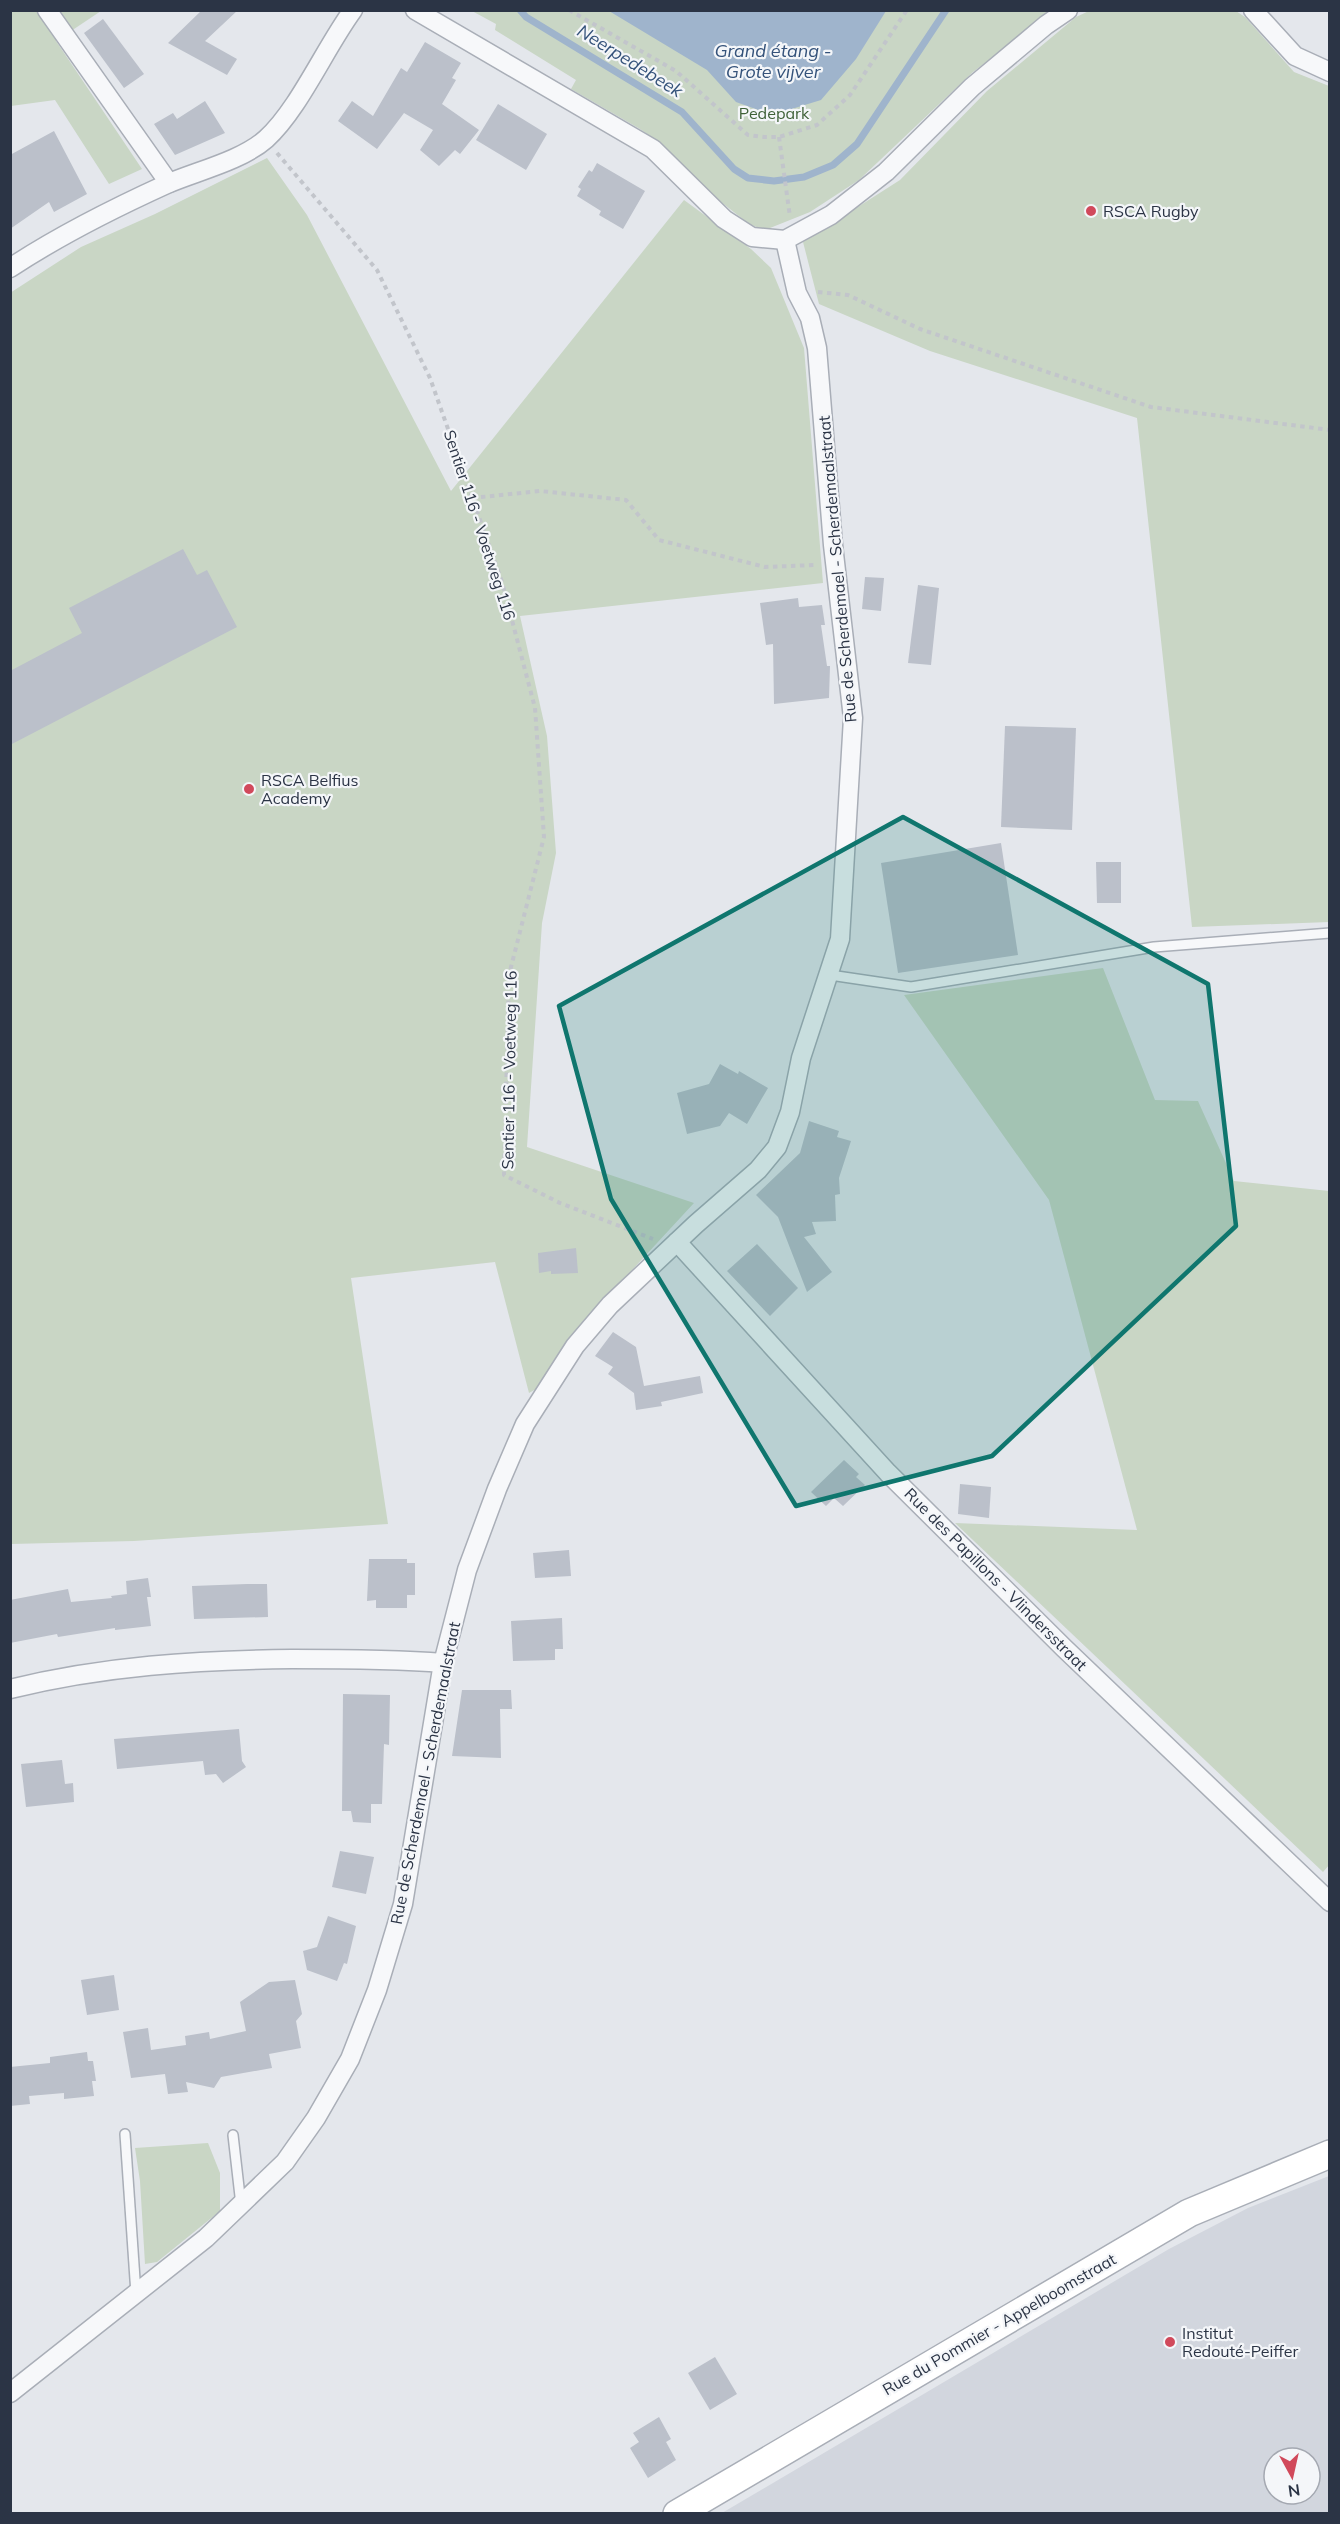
<svg xmlns="http://www.w3.org/2000/svg" width="1340" height="2524" font-family="Mulish,sans-serif">
  <style>
    .built { fill: #d2d6de; fill-rule: evenodd }
    .green { fill: #c9d6c5 }
    .water { fill: #9fb4cc }
    .lines { fill: none; stroke-linecap: round; stroke-linejoin: round }
    .stream { stroke: #9fb4cc; stroke-width: 7 }
    .building { fill: #bbc0ca }
    .lane-casing { stroke: #a9aeb7; stroke-width: 12 }
    .street-casing { stroke: #a9aeb7; stroke-width: 21 }
    .secondary-casing { stroke: #a9aeb7; stroke-width: 30 }
    .path { stroke: #c2c5cb; stroke-width: 4; stroke-dasharray: 4.5 4.5; stroke-linecap: butt }
    .lane { stroke: #f7f8fa; stroke-width: 9 }
    .street { stroke: #f7f8fa; stroke-width: 18 }
    .secondary { stroke: #fff; stroke-width: 27 }
    .marked { fill: #0f766e; fill-opacity: 0.2; stroke: #0f766e; stroke-width: 4.5; stroke-linejoin: round }
    .poi-dot { fill: #d1495b; stroke: #f4f6f9; stroke-width: 2 }
    .labels { text-anchor: middle; stroke-width: 4.5; stroke-linejoin: round; paint-order: stroke }
    .park-label { font-size: 16px; fill: #3f6138; stroke: #f4f6f9 }
    .poi-label { font-size: 16px; fill: #2b3445; stroke: #f4f6f9; text-anchor: start }
    .street-label { font-size: 16px; fill: #2b3445; stroke: #f4f6f9 }
    .water-label { font-size: 18px; font-style: italic; fill: #34527a; stroke: #f4f6f9 }
  </style>
  <rect width="100%" height="100%" fill="#e4e7ec"/>
  <path class="built" d="M1329,2176V2513H722L1169,2249L1248,2208ZM1274,2458H1310V2494H1274Z"/>
  <g class="green">
    <polygon points="10,11 101,11 56,41 142,169 109,184 55,100 11,106"/>
    <polygon points="472,11 1054,11 973,72 859,180 810,212 765,230 749,224 697,183 663,145 640,129 571,89 576,80 495,30 496,24"/>
    <polygon points="1089,11 1236,11 1245,17 1294,72 1329,86 1329,922 1192,927 1137,418 930,351 819,304 803,242 900,180 987,91 1076,17"/>
    <polygon points="267,158 307,215 451,491 684,200 751,249 771,268 804,348 823,583 520,616 547,736 556,853 542,923 527,1147 694,1203 585,1321 538,1388 529,1393 495,1262 351,1278 388,1524 134,1541 11,1544 10,293 81,247 155,214"/>
    <polygon points="1103,968 1155,1100 1198,1101 1234,1181 1329,1191 1330,1864 1323,1872 955,1523 1137,1530 1049,1200 904,995"/>
    <polygon points="208,2143 220,2173 220,2211 157,2262 145,2264 140,2181 135,2148"/>
  </g>
  <polygon class="water" points="609,11 886,10 886,11 856,59 821,100 772,115 736,102 707,70"/>
  <g class="lines">
    <polyline class="stream" points="520,10 526,17 682,112 734,169 748,178 774,181 804,177 833,165 857,144 946,10"/>
  </g>
  <g class="building">
    <polygon points="202,10 238,10 205,41 237,59 227,75 168,43"/>
    <polygon points="103,19 144,74 124,88 84,33"/>
    <polygon points="425,42 461,63 452,78 456,80 442,104 479,130 460,154 455,150 439,166 420,150 433,130 404,113 377,149 338,121 352,101 373,116 401,68 407,72"/>
    <polygon points="205,101 225,133 175,155 154,124 173,113 177,119"/>
    <polygon points="498,104 547,134 526,170 476,140"/>
    <polygon points="54,131 87,194 54,212 49,202 10,229 10,155"/>
    <polygon points="597,163 645,191 623,229 599,215 601,211 577,196 581,189 578,187 589,170 592,172"/>
    <polygon points="183,549 197,575 207,570 237,627 10,745 10,671 82,633 69,608"/>
    <polygon points="865,577 884,578 881,611 862,609"/>
    <polygon points="918,585 939,588 931,665 908,663"/>
    <polygon points="798,598 799,607 822,605 825,625 821,625 827,666 830,666 829,698 774,704 773,644 766,645 760,603"/>
    <polygon points="1005,726 1076,728 1072,830 1001,827"/>
    <polygon points="1001,843 1018,955 898,973 881,863"/>
    <polygon points="1096,862 1121,862 1121,903 1097,903"/>
    <polygon points="720,1064 738,1074 739,1071 768,1088 747,1124 729,1113 720,1126 687,1134 677,1093 709,1084"/>
    <polygon points="809,1121 839,1131 837,1137 851,1141 839,1178 840,1194 835,1195 836,1221 812,1222 816,1234 804,1237 832,1272 807,1292 778,1217 756,1195 800,1153"/>
    <polygon points="757,1244 798,1288 770,1316 727,1271"/>
    <polygon points="576,1248 578,1273 551,1274 551,1271 539,1273 538,1253"/>
    <polygon points="613,1332 636,1347 644,1386 700,1376 703,1393 661,1402 662,1406 636,1410 634,1393 608,1374 613,1367 595,1356"/>
    <polygon points="844,1460 859,1474 856,1477 865,1485 843,1506 834,1498 826,1506 811,1492"/>
    <polygon points="960,1484 991,1487 989,1518 958,1514"/>
    <polygon points="569,1550 571,1576 535,1578 533,1553"/>
    <polygon points="369,1559 407,1559 407,1563 415,1563 415,1595 407,1595 407,1608 376,1608 376,1600 367,1601"/>
    <polygon points="148,1578 151,1597 147,1597 151,1626 115,1630 115,1628 58,1637 57,1634 10,1643 10,1600 68,1589 71,1602 112,1598 111,1596 127,1594 126,1581"/>
    <polygon points="247,1584 267,1584 268,1617 194,1619 192,1586"/>
    <polygon points="562,1618 563,1649 555,1649 555,1660 513,1661 511,1621"/>
    <polygon points="462,1690 511,1690 512,1709 500,1709 501,1758 452,1756"/>
    <polygon points="343,1694 390,1695 389,1745 384,1744 382,1804 371,1804 371,1823 353,1822 351,1811 342,1811"/>
    <polygon points="239,1729 242,1761 246,1767 223,1783 216,1774 205,1775 203,1761 117,1769 114,1739"/>
    <polygon points="62,1760 65,1784 73,1783 74,1802 26,1807 21,1764"/>
    <polygon points="340,1851 374,1857 366,1894 332,1887"/>
    <polygon points="328,1916 356,1926 347,1964 344,1963 337,1981 307,1970 303,1951 317,1947"/>
    <polygon points="114,1975 119,2010 87,2015 81,1980"/>
    <polygon points="295,1980 302,2014 296,2021 301,2048 269,2054 272,2068 221,2077 214,2088 186,2082 188,2092 168,2094 165,2074 131,2078 123,2032 148,2028 151,2050 186,2045 185,2036 209,2032 210,2039 246,2031 240,2002 269,1982"/>
    <polygon points="87,2052 88,2061 93,2061 96,2081 92,2081 94,2096 64,2099 64,2093 29,2096 30,2104 10,2106 10,2067 50,2063 50,2057"/>
    <polygon points="715,2357 737,2394 710,2410 688,2373"/>
    <polygon points="659,2417 671,2439 666,2442 676,2460 648,2478 630,2448 639,2442 633,2433"/>
  </g>
  <g class="lines">
    <g class="lane-casing">
      <g id="lane">
        <polyline points="830,975 911,987 1154,947 1330,933"/>
        <polyline points="125,2134 136,2294"/>
        <polyline points="233,2135 241,2205"/>
      </g>
    </g>
    <g class="street-casing">
      <g id="street">
        <polyline points="47,10 169,183"/>
        <polyline points="415,10 653,149 724,219 752,237 785,240 831,215 886,172 972,87 1046,25 1068,10"/>
        <polyline points="1253,10 1295,56 1330,72"/>
        <path d="M10,268C60,235 112,209 167,184C197,171 241,161 266,139C299,109 325,48 353,10"/>
        <polyline points="677,1242 888,1473 1064,1648 1330,1902"/>
        <path d="M10,1689C103,1666 197,1660 292,1659C343,1659 393,1659 443,1663"/>
        <polyline points="10,2393 206,2238 285,2162 316,2118 350,2059 377,1990 403,1904 443,1663 467,1570 497,1489 525,1424 575,1346 610,1305 696,1224 758,1170 777,1147 790,1112 801,1058 840,939 853,718 833,545 817,348 810,318 797,293 785,240"/>
      </g>
    </g>
    <g class="secondary-casing">
      <polyline id="secondary" points="677,2514 1189,2213 1330,2154"/>
    </g>
    <g class="path">
      <polyline points="569,10 676,71 748,135 764,137 779,137 817,125 850,95 907,10"/>
      <polyline points="779,137 790,217"/>
      <polyline points="277,153 377,270 430,378 502,582 535,708 544,837 509,975 504,1175 560,1203 653,1239"/>
      <polyline points="818,292 848,295 920,329 1151,407 1330,430"/>
      <polyline points="472,498 540,491 626,500 659,540 765,567 815,565"/>
    </g>
    <use href="#lane" class="lane"/>
    <use href="#street" class="street"/>
    <use href="#secondary" class="secondary"/>
  </g>
  <path class="marked" d="M903,817L1208,984L1236,1226L992,1456L796,1506L611,1199L559,1006Z"/>
  <g class="poi-dot">
    <circle cx="1091" cy="211" r="6"/>
    <circle cx="249" cy="789" r="6"/>
    <circle cx="1170" cy="2342" r="6"/>
  </g>
  <g class="labels">
    <g class="park-label">
      <text x="774" y="119">Pedepark</text>
    </g>
    <g class="poi-label">
      <text x="1103" y="217">RSCA Rugby</text>
      <text x="261" y="786">RSCA Belfius<tspan x="261" dy="18">Academy</tspan></text>
      <text x="1182" y="2339">Institut<tspan x="1182" dy="18">Redouté-Peiffer</tspan></text>
    </g>
    <g class="street-label">
      <text transform="translate(480 525) rotate(72)" y="6">Sentier 116 - Voetweg 116</text>
      <text transform="translate(837 569) rotate(-95)" y="6">Rue de Scherdemael - Scherdemaalstraat</text>
      <text transform="translate(509 1070) rotate(-89)" y="6">Sentier 116 - Voetweg 116</text>
      <text transform="translate(996 1579) rotate(45)" y="6">Rue des Papillons - Vlindersstraat</text>
      <text transform="translate(425 1773) rotate(-79)" y="6">Rue de Scherdemael - Scherdemaalstraat</text>
      <text transform="translate(999 2324) rotate(-30)" y="6">Rue du Pommier - Appelboomstraat</text>
    </g>
    <g class="water-label">
      <text x="773" y="57">Grand étang -<tspan x="773" dy="21">Grote vijver</tspan></text>
      <text transform="translate(630 61) rotate(32)" y="6">Neerpedebeek</text>
    </g>
  </g>
  <rect width="1340" height="2524" fill="none" stroke="#2b3445" stroke-width="24"/>
  <g transform="translate(1292 2476) rotate(172)"><circle r="28" fill="#f4f6f9" stroke="#a4a8b1" stroke-width="1.5"/>
  <path d="M0-4.5L10 22L0 15L-10 22Z" fill="#d1495b"/>
  <text y="-9" font-size="16" font-weight="bold" text-anchor="middle" fill="#2b3445">N</text>
  </g>
</svg>
